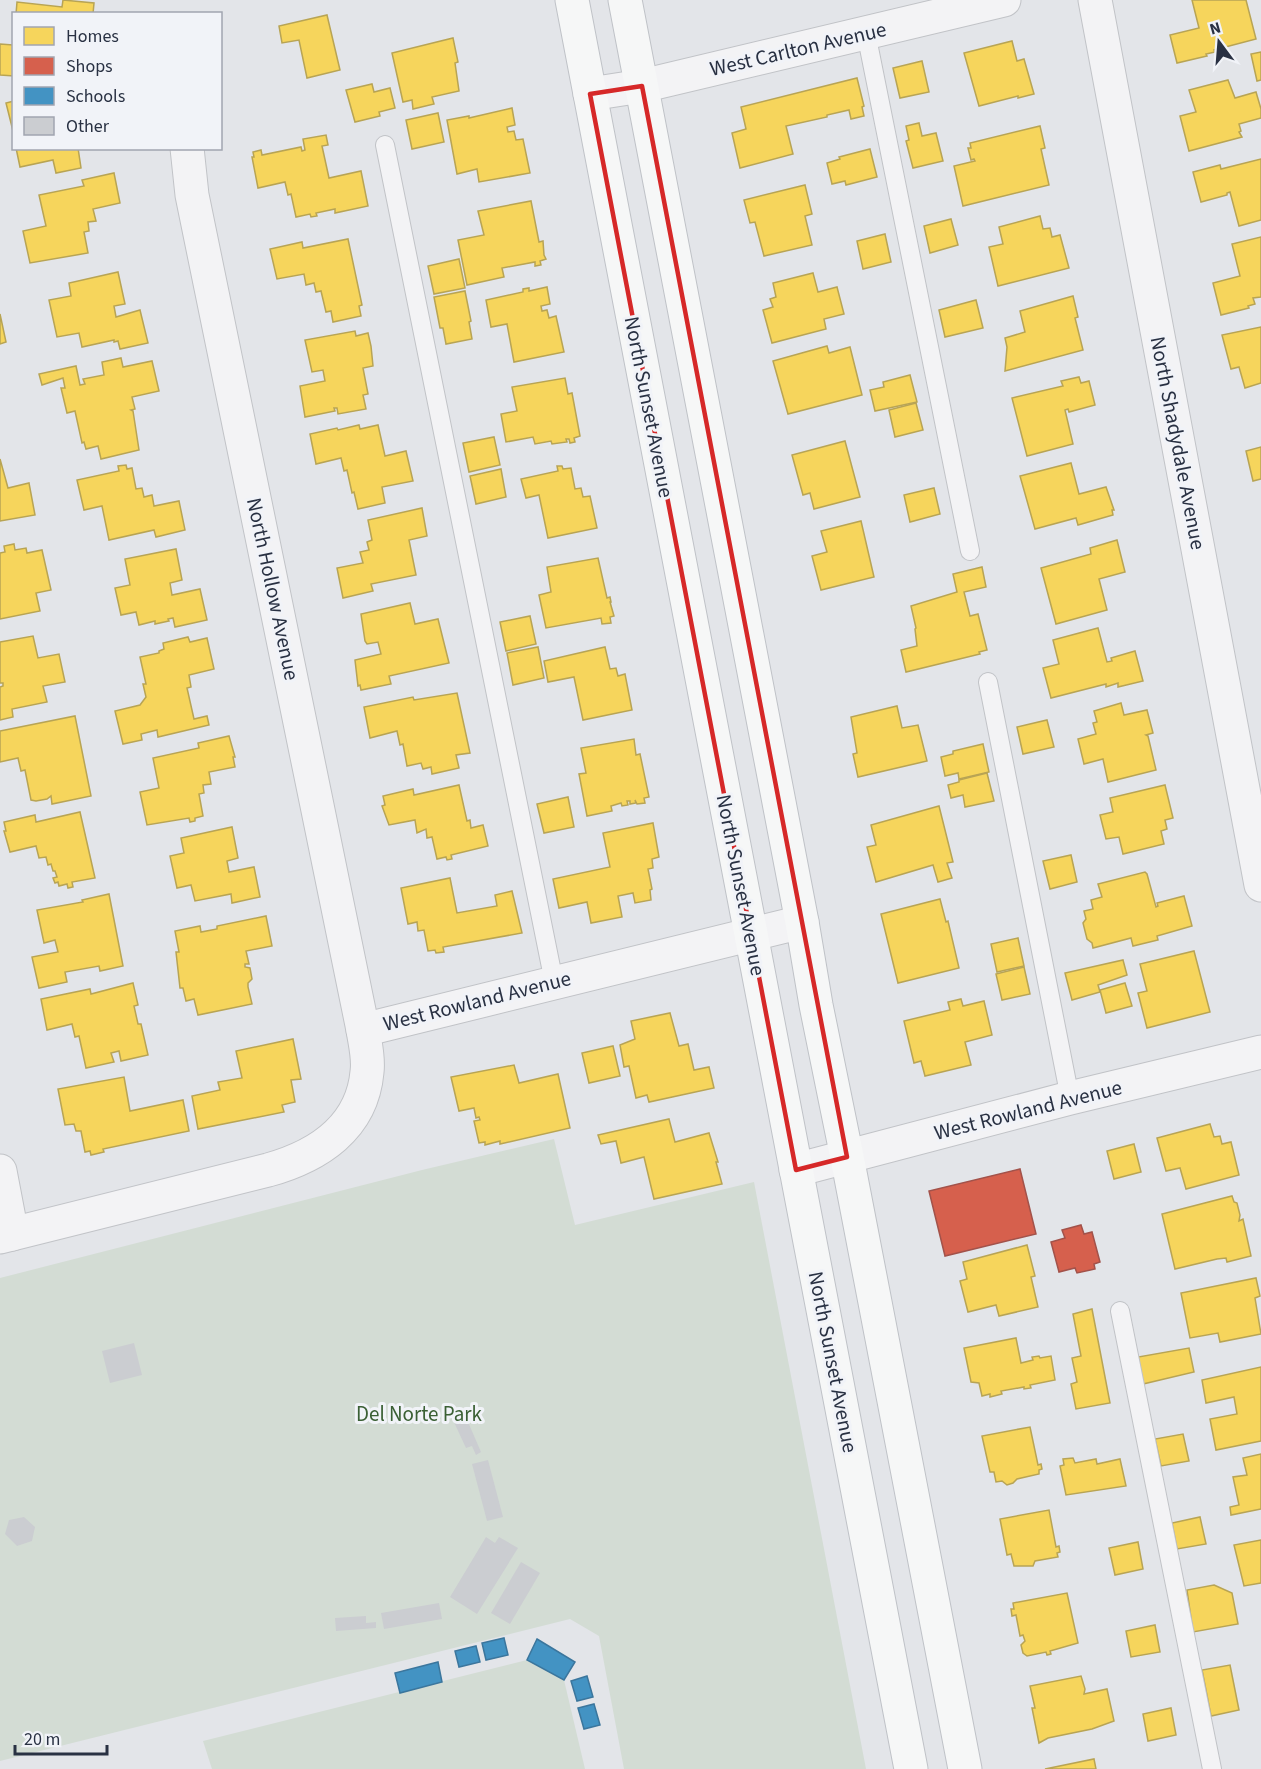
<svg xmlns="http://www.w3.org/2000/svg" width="1261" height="1769" font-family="'Source Sans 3',sans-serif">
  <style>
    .green { fill: #d3dcd4 }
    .homes { fill: #f6d55c; stroke: #b8a454; stroke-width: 1.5 }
    .shops { fill: #d6604d; stroke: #a2524a; stroke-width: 1.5 }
    .schools { fill: #4393c3; stroke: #3b769d; stroke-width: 1.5 }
    .building { fill: #cbcdd1 }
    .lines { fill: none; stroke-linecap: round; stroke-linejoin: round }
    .service-casing { stroke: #c1c3c7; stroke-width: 20 }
    .minor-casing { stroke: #c1c3c7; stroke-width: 35 }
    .tertiary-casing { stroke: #c1c3c7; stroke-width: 35 }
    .primary-casing { stroke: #bfc2c7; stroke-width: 35 }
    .service { stroke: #f3f3f5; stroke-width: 18 }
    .minor { stroke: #f3f3f5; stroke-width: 33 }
    .tertiary { stroke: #f3f3f5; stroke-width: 33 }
    .primary { stroke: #f6f7f7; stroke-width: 33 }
    .marked { fill: none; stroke: #d62828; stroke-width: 4.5; stroke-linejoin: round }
    .labels { text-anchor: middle; stroke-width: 6; stroke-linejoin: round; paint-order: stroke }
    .street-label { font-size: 21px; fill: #293143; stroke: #f1f3f8 }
    .park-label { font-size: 21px; fill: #3b6035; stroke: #f1f3f8 }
  </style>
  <rect width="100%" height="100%" fill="#e3e5e9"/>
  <g class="green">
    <polygon points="554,1139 575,1225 754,1182 866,1769 624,1769 599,1636 570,1619 0,1761 0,1278 422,1170"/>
    <polygon points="527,1660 564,1680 585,1769 212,1769 203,1741"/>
  </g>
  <g class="homes">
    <polygon points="63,0 94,3 93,14 16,14 17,2 62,7"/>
    <polygon points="1192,0 1246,0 1256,39 1214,50 1215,52 1206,54 1207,56 1177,63 1170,35 1199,28"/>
    <polygon points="327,15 340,70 307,78 299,40 282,43 279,26"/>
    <polygon points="453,38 458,62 455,63 459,91 432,97 434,104 413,109 412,100 403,102 392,53"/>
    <polygon points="14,41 14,76 0,75 0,44 13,45"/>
    <polygon points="1012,41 1017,61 1024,59 1034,94 1018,98 1018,96 979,106 964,53"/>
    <polygon points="1261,52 1261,80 1257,81 1251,54"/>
    <polygon points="922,61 929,92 900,98 893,68"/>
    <polygon points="857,78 864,106 862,107 864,116 851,119 849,110 827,115 827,117 786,126 793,154 740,168 732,133 746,129 741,107"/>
    <polygon points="1228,80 1235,98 1256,92 1261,109 1261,118 1239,124 1241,131 1239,132 1242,137 1189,151 1180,116 1196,112 1189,90"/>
    <polygon points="372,84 374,92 390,88 395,108 379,112 380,116 355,122 346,90"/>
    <polygon points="14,101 14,135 6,103"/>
    <polygon points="512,108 515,125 507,127 508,132 514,131 516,140 523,139 530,173 479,182 477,169 457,174 447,120 469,116 469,118"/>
    <polygon points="438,113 444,142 412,149 406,120"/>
    <polygon points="919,123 922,136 936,133 943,161 913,168 906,141 909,140 906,126"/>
    <polygon points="1040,126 1045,148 1041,149 1049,185 963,206 954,166 975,161 974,159 971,160 968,148 971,148 970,143"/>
    <polygon points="326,135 328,145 322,146 329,178 361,171 368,206 335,213 335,209 316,213 317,216 311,217 310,214 296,217 291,194 288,195 285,182 258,188 252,157 254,157 253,152 261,150 262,155 301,147 302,151 305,150 303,139"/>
    <polygon points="16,148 78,148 81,168 56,173 53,160 20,167"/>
    <polygon points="870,149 877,177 846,185 845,181 832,184 827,163 840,159 839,157"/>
    <polygon points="1261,159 1261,220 1239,226 1230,192 1227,193 1227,195 1201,202 1193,172 1220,165 1221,169"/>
    <polygon points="114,173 120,203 93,209 96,221 88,222 89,231 84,232 88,253 30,263 23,231 46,226 39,195 84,186 82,180"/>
    <polygon points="805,185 812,214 805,216 812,245 764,256 755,222 750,223 744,200"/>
    <polygon points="531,201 539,242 543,241 544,255 546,259 540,261 541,265 535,266 535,262 502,268 504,277 467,285 458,240 484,235 478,211"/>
    <polygon points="1040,216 1043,229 1050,228 1052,237 1060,235 1069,268 998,286 989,247 1003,244 999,227"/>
    <polygon points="951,219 958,245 930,253 924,226"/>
    <polygon points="885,234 891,262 863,269 857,241"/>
    <polygon points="1261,237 1261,297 1253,298 1255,304 1248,306 1249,308 1221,315 1213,283 1240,276 1232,244"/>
    <polygon points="348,239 362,305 359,306 361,316 333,322 331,311 326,312 321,291 316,292 314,283 306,285 304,274 277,279 270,249 302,242 303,248"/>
    <polygon points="459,259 465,288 434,294 428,266"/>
    <polygon points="118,272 125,304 114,306 116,317 140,310 148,343 120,349 118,341 114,342 114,340 82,347 79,333 57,337 49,300 71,296 69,283"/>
    <polygon points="813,273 818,292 837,287 844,314 824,319 826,329 772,343 763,310 773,307 770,299 776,297 773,283"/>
    <polygon points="547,287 550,304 541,306 542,311 547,310 549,318 556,316 564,352 514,362 507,324 491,327 486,300 523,292 523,289 529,288 529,291"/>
    <polygon points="465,291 471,321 469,322 472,339 446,344 443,328 440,328 434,297"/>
    <polygon points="1073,296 1078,317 1075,318 1083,350 1005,371 1007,347 1005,338 1025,332 1020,311"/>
    <polygon points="976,300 983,328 945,337 939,310"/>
    <polygon points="0,314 6,342 0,344"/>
    <polygon points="1261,327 1261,383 1245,388 1239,367 1231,369 1222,335"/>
    <polygon points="355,331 356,336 368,333 371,346 373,366 363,368 368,394 363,395 366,409 338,414 337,408 334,408 335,411 305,417 300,386 325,381 323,370 312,372 305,340"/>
    <polygon points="827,346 829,353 850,347 862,395 788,414 773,361"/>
    <polygon points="121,358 123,367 152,361 159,391 132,397 135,409 131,410 133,411 139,450 101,459 98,446 86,449 84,442 82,443 75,411 67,413 61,388 65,388 63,378 42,385 39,374 76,366 80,385 85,384 83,379 104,375 102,362"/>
    <polygon points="910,375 917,402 875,411 870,390 884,387 883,382"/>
    <polygon points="1079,377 1081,383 1089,381 1095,405 1069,412 1068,409 1065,410 1073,444 1027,456 1012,398 1063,386 1061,381"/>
    <polygon points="565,378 568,394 572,393 580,436 574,438 575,442 570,443 569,439 566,439 567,442 552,444 551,441 535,444 533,437 506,442 501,414 517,411 512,387"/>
    <polygon points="916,403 923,430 895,437 889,410"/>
    <polygon points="359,425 360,429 378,425 385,456 406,451 413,481 382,487 385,503 358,509 354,492 352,493 347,470 344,471 341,458 316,464 310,434 337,428 338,430"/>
    <polygon points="494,437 500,465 469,472 463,443"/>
    <polygon points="845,441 860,497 814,509 810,493 803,495 792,455"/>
    <polygon points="1261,447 1261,479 1253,481 1246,451"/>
    <polygon points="0,459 8,488 29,483 35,515 0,521"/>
    <polygon points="1071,463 1079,494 1106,487 1114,510 1112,510 1113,515 1078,525 1076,518 1035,529 1020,476"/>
    <polygon points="126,465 127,469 132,468 136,489 142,488 144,497 152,495 154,506 179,501 185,530 156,537 154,530 109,540 102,506 84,510 77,480 119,471 118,466"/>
    <polygon points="557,466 562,466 563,469 571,468 575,489 581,488 583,497 590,496 597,528 548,538 539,495 526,498 521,479 558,471"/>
    <polygon points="501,469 506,497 476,504 470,476"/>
    <polygon points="934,488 940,514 910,522 904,495"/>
    <polygon points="422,508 427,536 409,540 416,575 371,584 373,591 343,598 337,568 363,563 360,552 369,550 367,542 372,540 368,520"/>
    <polygon points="861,521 874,577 821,590 812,556 827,552 821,531"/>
    <polygon points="1117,540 1125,572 1099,579 1107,610 1056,624 1041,568 1091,554 1090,548"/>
    <polygon points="14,544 15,550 26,548 27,553 42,550 51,590 36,593 40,611 0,619 0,553 5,552 4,546"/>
    <polygon points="176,549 182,580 170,583 172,595 200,589 207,620 175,627 173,618 168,619 169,621 155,624 155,621 139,625 136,612 121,615 115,588 130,585 125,559"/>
    <polygon points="598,558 607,598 610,597 611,602 610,602 614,616 610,617 611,623 602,624 601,618 546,628 539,595 551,592 547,567"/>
    <polygon points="982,567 986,587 964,592 970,616 978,614 987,650 979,652 980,654 906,672 901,650 917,646 915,629 916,628 911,606 957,592 953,574"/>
    <polygon points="410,603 415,624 438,619 449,663 389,676 391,684 361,690 360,685 358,686 355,660 381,654 378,642 367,644 365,641 361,614"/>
    <polygon points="530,616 536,644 506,651 500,622"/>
    <polygon points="1098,628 1107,662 1112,661 1111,658 1135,651 1143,681 1118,687 1118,683 1106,687 1106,684 1051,698 1043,668 1059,664 1053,640"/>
    <polygon points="33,636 38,658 59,654 65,682 43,686 47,702 12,709 13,717 0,720 0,687 3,686 3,683 0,683 0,642"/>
    <polygon points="188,637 190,642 207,638 214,669 189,675 191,687 187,688 194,719 207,716 209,725 158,737 157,730 141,734 142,740 123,744 115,711 140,705 146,697 143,684 146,684 140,657 159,653 159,651 164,649 163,643"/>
    <polygon points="538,647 544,678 513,685 507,653"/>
    <polygon points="605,647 610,669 616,668 618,676 625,674 632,710 583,720 574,677 548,682 544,661"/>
    <polygon points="457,693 470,753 456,755 459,768 432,774 431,767 423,769 421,763 407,766 403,744 400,745 397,731 370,738 364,707 413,697 414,700"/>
    <polygon points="1121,703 1124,715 1147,710 1153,733 1146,735 1148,736 1156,770 1108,782 1103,759 1084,764 1078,739 1096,734 1093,723 1097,722 1094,711"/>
    <polygon points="897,706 902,728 918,725 927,761 858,777 853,754 857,753 851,717"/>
    <polygon points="75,716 91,796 52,804 51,796 47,799 36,801 31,800 25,770 21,771 18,758 0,762 0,731"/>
    <polygon points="1047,720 1054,747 1023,754 1017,727"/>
    <polygon points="229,736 235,757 233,757 235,767 209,772 211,784 203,785 204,793 199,794 203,816 195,818 195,821 190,822 189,818 147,825 140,792 159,788 153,758 199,748 198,743"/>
    <polygon points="634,739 636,755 640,754 649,797 644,798 645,803 637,804 635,800 636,803 630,804 630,801 627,801 628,805 622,806 621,803 611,806 612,811 587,816 579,774 586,773 581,748"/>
    <polygon points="983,744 989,772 959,779 958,773 945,776 941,757 953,754 953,751"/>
    <polygon points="987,773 994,801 965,807 963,795 951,798 948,785 959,782 959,780"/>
    <polygon points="459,785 467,821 470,820 471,828 483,825 488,846 451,855 452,859 447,860 446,857 437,859 432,837 427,838 426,829 417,833 415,820 389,825 382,806 385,805 383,796 413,789 414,795"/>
    <polygon points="1165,785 1173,818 1165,820 1167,829 1161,831 1164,844 1123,854 1119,837 1106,839 1100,815 1113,812 1110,798"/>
    <polygon points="568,797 574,827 544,833 537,804"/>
    <polygon points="939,806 953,862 947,863 952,878 938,882 933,865 876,882 867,847 876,845 871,825"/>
    <polygon points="80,812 95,878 72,882 73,887 68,888 67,884 59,886 58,882 55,883 53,878 57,877 55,871 53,871 51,864 48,865 46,857 39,858 36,846 10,852 4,831 6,831 4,822 35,815 36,822"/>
    <polygon points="653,823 659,857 652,859 653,868 648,869 652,889 650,890 651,900 635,903 633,893 618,896 622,917 591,923 587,902 559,908 553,879 610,867 603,833"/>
    <polygon points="232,827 238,858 227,861 229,872 254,867 260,897 232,903 231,894 195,901 191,885 177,888 170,856 184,853 181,838"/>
    <polygon points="1071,855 1077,882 1050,889 1043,861"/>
    <polygon points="1145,872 1147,874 1156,907 1158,906 1157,903 1184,896 1192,926 1157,936 1158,940 1133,946 1131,938 1093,948 1092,943 1087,939 1083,923 1086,919 1084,911 1093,909 1091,900 1102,897 1098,884"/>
    <polygon points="450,878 457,913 497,906 495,895 512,891 522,933 443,947 444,952 436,953 435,950 428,951 424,930 418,931 417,922 408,924 401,888"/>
    <polygon points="109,894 123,966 100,971 99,966 65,972 67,982 39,988 32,957 58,952 55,940 44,943 37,910 83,902 82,900"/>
    <polygon points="940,899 946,922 948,921 959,968 898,983 881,914"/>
    <polygon points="266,916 272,946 246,951 249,964 245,964 245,967 250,968 252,979 248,983 248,987 252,1004 198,1015 194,999 186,1001 183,988 180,988 176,952 179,952 175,931 200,926 201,932 217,929 217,926"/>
    <polygon points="1018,938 1024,966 997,972 991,944"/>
    <polygon points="1194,951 1210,1012 1147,1028 1138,993 1147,991 1140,964"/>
    <polygon points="1123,960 1127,975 1098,985 1100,992 1072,1000 1065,973"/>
    <polygon points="1024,967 1030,994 1002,1000 996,974"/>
    <polygon points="133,983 138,1005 134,1006 138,1024 141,1024 148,1055 121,1061 119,1051 111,1053 114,1062 86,1068 79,1036 75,1037 72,1024 47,1030 41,999 90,989 91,994"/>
    <polygon points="1125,983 1132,1006 1106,1013 1100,990"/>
    <polygon points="961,999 963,1006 984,1001 992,1035 965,1042 971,1065 925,1076 921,1061 914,1063 904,1021 950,1010 948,1002"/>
    <polygon points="670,1013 679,1046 688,1044 694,1070 709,1067 714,1088 649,1102 647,1095 636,1098 629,1066 624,1067 620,1045 635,1039 631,1021"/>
    <polygon points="293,1039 301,1079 291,1080 295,1102 282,1105 284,1112 198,1129 192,1096 220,1090 218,1082 242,1078 236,1051"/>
    <polygon points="613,1046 620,1076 589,1083 582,1053"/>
    <polygon points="514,1065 519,1083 558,1074 570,1128 500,1144 500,1141 485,1145 485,1142 479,1143 474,1121 480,1120 479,1117 476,1118 474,1108 459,1111 451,1077"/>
    <polygon points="124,1077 130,1111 183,1100 189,1131 103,1149 104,1152 91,1155 90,1151 85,1152 81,1131 76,1131 74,1124 65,1125 58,1089"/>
    <polygon points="669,1119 675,1142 709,1133 718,1162 716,1162 722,1184 654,1199 644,1157 621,1163 616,1141 601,1144 598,1135"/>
    <polygon points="1210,1124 1214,1137 1220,1136 1222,1144 1231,1142 1239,1175 1186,1189 1180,1168 1166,1171 1157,1138"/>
    <polygon points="1134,1144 1141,1172 1114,1179 1107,1151"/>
    <polygon points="1232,1196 1234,1202 1237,1203 1240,1215 1239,1221 1243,1219 1251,1256 1227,1262 1226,1258 1217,1259 1175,1269 1162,1214"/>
    <polygon points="1027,1245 1035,1276 1031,1277 1038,1307 999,1316 996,1305 968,1312 960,1281 967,1279 963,1262"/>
    <polygon points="1256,1278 1260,1296 1255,1298 1261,1334 1220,1342 1218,1333 1190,1338 1181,1293"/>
    <polygon points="1092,1309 1110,1403 1076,1409 1071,1384 1077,1382 1072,1358 1081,1356 1073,1314"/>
    <polygon points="1016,1338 1021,1363 1033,1360 1032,1357 1039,1356 1040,1358 1051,1356 1055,1380 1030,1385 1031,1388 1024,1389 1024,1387 1001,1391 1002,1394 990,1397 990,1394 982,1396 979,1383 971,1382 964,1348"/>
    <polygon points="1189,1348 1194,1372 1143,1384 1138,1357"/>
    <polygon points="1261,1367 1261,1441 1216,1450 1210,1419 1237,1414 1234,1397 1206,1403 1202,1380"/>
    <polygon points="1030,1427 1038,1465 1041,1464 1042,1469 1039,1470 1039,1474 1017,1479 1013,1483 1007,1485 1002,1481 996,1482 994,1472 990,1472 982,1436"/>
    <polygon points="1183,1434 1189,1461 1161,1466 1155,1439"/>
    <polygon points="1261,1454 1261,1509 1231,1515 1230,1507 1239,1505 1233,1477 1247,1475 1243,1458"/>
    <polygon points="1073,1458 1075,1463 1096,1459 1097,1464 1120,1459 1126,1486 1066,1495 1060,1466 1064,1465 1063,1459"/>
    <polygon points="1049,1510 1056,1547 1059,1546 1060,1552 1057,1553 1058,1557 1035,1561 1033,1566 1014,1566 1011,1554 1007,1555 1000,1519"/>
    <polygon points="1200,1517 1206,1544 1177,1549 1172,1523"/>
    <polygon points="1261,1540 1261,1583 1244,1586 1234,1545"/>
    <polygon points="1138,1542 1143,1569 1115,1575 1109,1548"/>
    <polygon points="1214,1585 1232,1593 1238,1624 1193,1632 1187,1590"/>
    <polygon points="1067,1593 1078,1643 1050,1651 1051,1654 1047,1655 1046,1652 1027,1656 1023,1653 1021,1645 1025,1641 1023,1635 1020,1636 1016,1615 1012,1616 1011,1609 1014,1609 1013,1603"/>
    <polygon points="1155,1625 1160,1652 1131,1657 1126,1631"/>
    <polygon points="1230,1665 1239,1710 1211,1716 1202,1670"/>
    <polygon points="1081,1676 1085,1689 1084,1694 1107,1689 1114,1721 1092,1729 1048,1738 1039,1743 1032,1708 1035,1708 1030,1686"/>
    <polygon points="1171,1708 1176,1735 1148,1741 1143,1714"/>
    <polygon points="1094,1759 1096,1769 1045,1769"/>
  </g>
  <g class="shops">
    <polygon points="1020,1169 1036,1234 945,1256 929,1191"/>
    <polygon points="1081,1225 1084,1234 1092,1232 1100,1262 1094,1264 1095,1269 1077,1273 1075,1268 1059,1272 1051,1242 1065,1238 1062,1230"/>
  </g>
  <g class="schools">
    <polygon points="504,1638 508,1655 486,1660 482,1643"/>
    <polygon points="537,1639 575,1662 564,1680 527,1660"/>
    <polygon points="476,1646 480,1662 459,1667 455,1651"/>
    <polygon points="438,1662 442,1682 400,1693 395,1673"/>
    <polygon points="587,1676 593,1697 577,1701 571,1681"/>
    <polygon points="594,1704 600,1725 584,1729 578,1708"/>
  </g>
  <g class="building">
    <polygon points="134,1343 142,1375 110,1383 102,1351"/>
    <polygon points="465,1415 481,1452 476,1455 472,1446 466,1448 453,1420"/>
    <polygon points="488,1460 503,1517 487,1521 472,1464"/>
    <polygon points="24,1517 35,1527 32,1541 17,1546 5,1534 9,1520"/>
    <polygon points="486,1537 495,1543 499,1537 518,1548 477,1614 450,1597"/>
    <polygon points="521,1562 540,1573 510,1624 491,1613"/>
    <polygon points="439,1603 442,1619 384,1629 381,1613"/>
    <polygon points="366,1616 366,1623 376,1622 376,1628 336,1631 335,1618"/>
  </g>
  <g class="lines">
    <g class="service-casing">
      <g id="service">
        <polyline points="866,33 970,551"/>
        <polyline points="385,145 554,982"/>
        <polyline points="988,682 1070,1098"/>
        <polyline points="1120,1311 1212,1769"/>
      </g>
    </g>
    <g class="minor-casing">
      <g id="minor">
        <polyline points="1095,0 1261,885"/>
        <polyline points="590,94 642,86 1004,0"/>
        <polyline points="363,1030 802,922"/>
        <polyline points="0,1171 12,1234"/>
        <path d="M0,1237L268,1170C318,1156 362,1128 367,1072C369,1058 365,1043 363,1030L192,195L187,148"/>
      </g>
    </g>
    <g class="tertiary-casing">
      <polyline id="tertiary" points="796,1170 1070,1098 1261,1052"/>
    </g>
    <g class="primary-casing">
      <g id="primary">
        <polyline points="572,0 911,1769"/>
        <polyline points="625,0 802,922 816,1005 847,1157 965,1769"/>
      </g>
    </g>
    <use href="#service" class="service"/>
    <use href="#minor" class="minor"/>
    <use href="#tertiary" class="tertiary"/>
    <use href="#primary" class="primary"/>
  </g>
  <path class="marked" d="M642,86L847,1157L796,1170L590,94Z"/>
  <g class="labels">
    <g class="street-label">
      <text transform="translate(798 49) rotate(-13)" y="7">West Carlton Avenue</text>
      <text transform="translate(649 407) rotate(79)" y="7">North Sunset Avenue</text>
      <text transform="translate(1178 443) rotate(79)" y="7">North Shadydale Avenue</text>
      <text transform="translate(273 589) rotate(78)" y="7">North Hollow Avenue</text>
      <text transform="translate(741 885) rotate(79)" y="7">North Sunset Avenue</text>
      <text transform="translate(477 1001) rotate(-14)" y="7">West Rowland Avenue</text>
      <text transform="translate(1028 1110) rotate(-14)" y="7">West Rowland Avenue</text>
      <text transform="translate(833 1362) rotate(79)" y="7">North Sunset Avenue</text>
    </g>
    <g class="park-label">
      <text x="419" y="1421">Del Norte Park</text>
    </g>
  </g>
  <rect x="12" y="12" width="210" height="138" fill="#f1f3f8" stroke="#a1a5b0" stroke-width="1.5"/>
  <rect x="24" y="27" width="30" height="18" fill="#f6d55c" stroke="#a1a5b0" stroke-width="1.5"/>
  <text x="66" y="42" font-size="18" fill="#293143">Homes</text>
  <rect x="24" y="57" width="30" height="18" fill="#d6604d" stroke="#a1a5b0" stroke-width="1.5"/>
  <text x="66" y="72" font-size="18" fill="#293143">Shops</text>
  <rect x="24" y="87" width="30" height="18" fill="#4393c3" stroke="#a1a5b0" stroke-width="1.5"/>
  <text x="66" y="102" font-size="18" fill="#293143">Schools</text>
  <rect x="24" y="117" width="30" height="18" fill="#cbcdd1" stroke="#a1a5b0" stroke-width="1.5"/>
  <text x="66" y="132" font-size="18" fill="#293143">Other</text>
  <g transform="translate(1219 42) rotate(344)" stroke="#f1f3f8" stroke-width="4.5" paint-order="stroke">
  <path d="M0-4.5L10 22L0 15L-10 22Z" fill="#293143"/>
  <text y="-9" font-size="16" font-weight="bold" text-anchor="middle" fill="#293143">N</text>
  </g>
  <path d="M15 1745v9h92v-9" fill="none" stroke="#293143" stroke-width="3"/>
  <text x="24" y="1745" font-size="18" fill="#293143" stroke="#f1f3f8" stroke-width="4.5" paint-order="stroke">20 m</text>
</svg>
